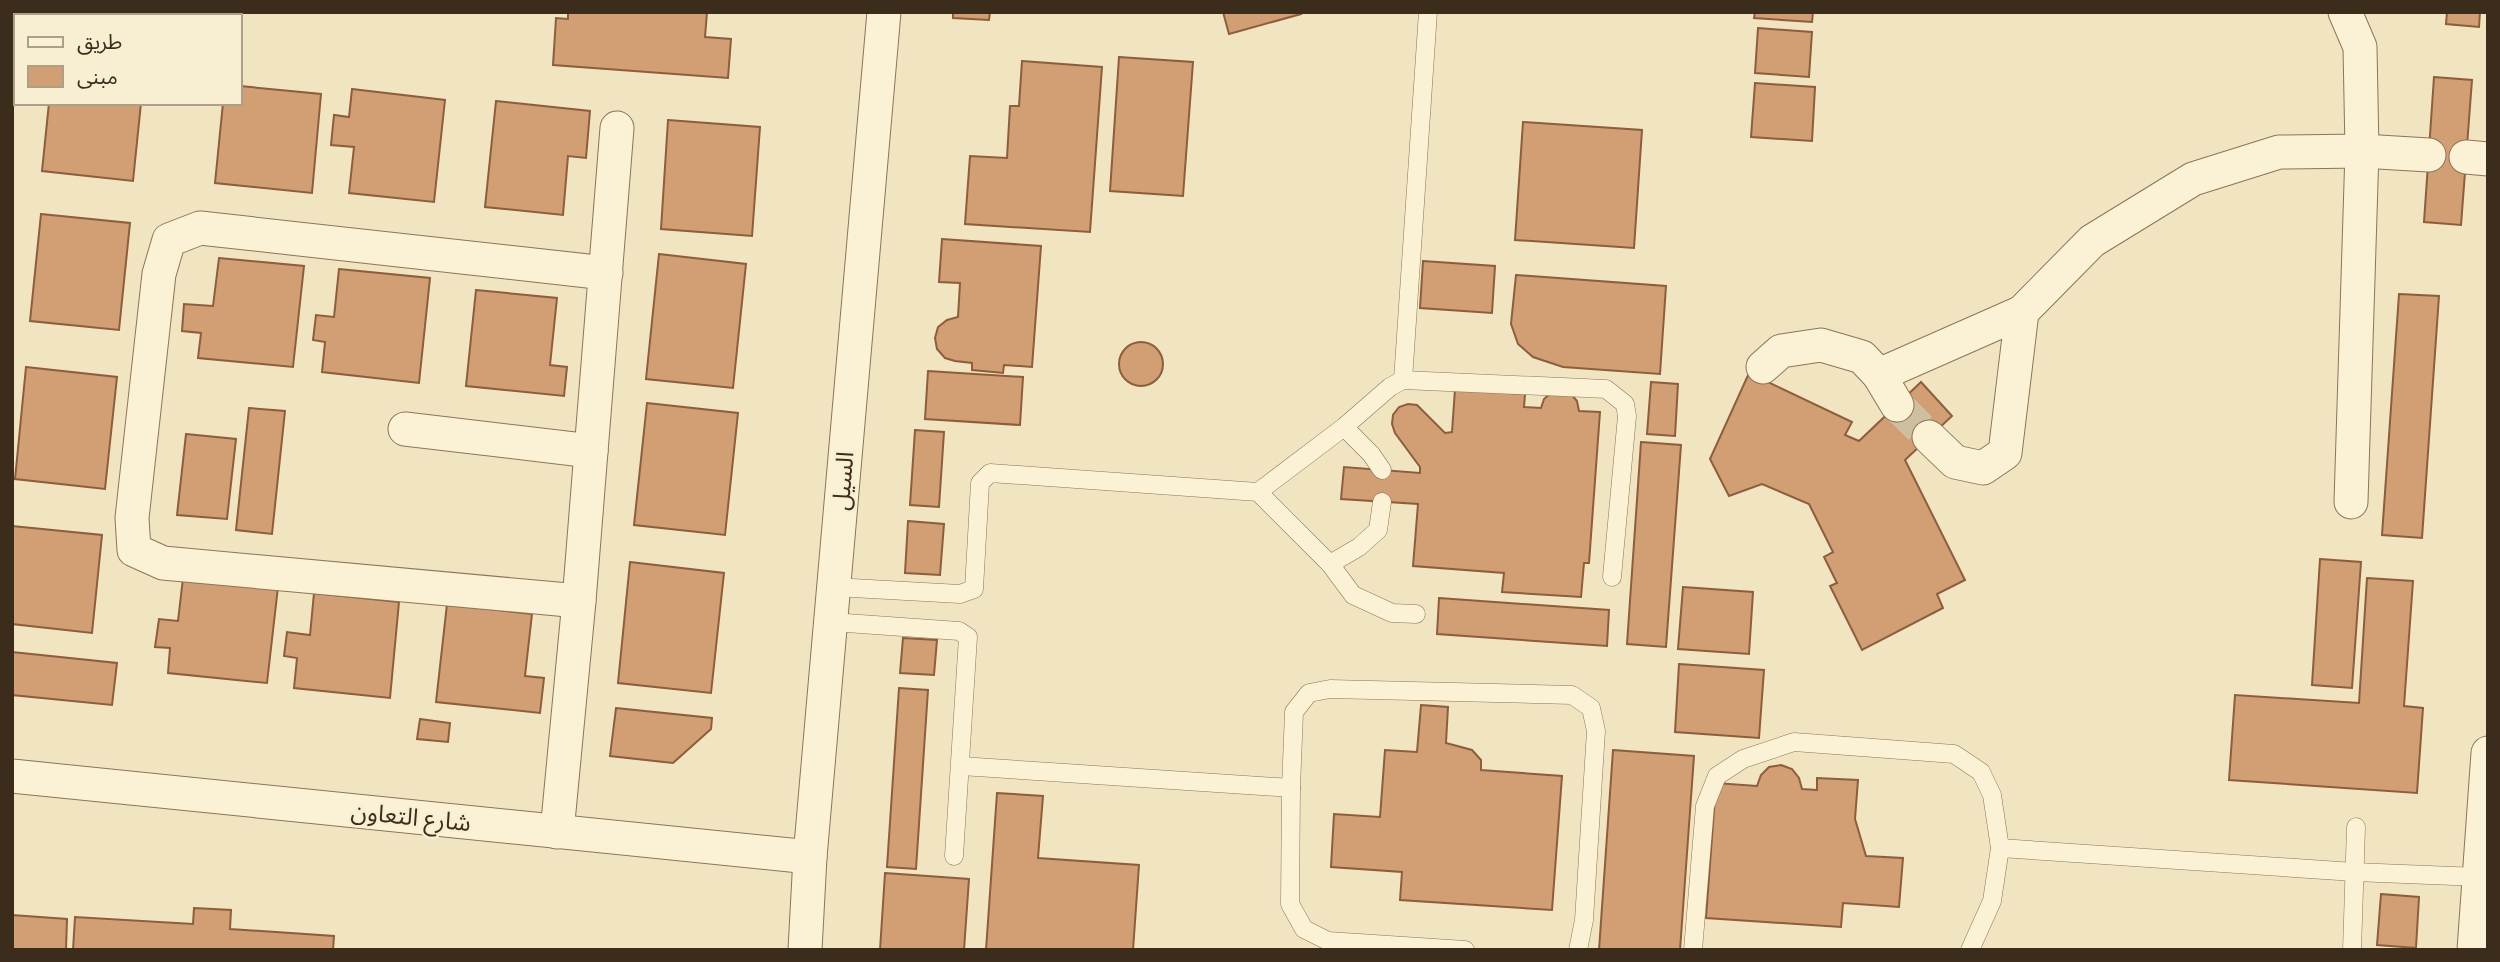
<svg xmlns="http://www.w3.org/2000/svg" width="2500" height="962" font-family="Spectral,'Noto Sans Arabic',serif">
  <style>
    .building { fill: #d29e74; stroke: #8d5e3b; stroke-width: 2 }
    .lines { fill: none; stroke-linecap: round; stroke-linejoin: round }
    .minor-tunnel { stroke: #cdbfa0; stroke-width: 33; stroke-dasharray: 33 17; stroke-linecap: butt }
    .service-casing { stroke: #8c7557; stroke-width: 19 }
    .minor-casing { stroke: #8c7557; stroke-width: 35 }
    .service { stroke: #fbf1d5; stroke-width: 18 }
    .minor { stroke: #fbf1d5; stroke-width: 33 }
    .labels { text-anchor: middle; stroke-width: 5; stroke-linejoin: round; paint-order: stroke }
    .street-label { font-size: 24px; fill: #3b2c1c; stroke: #f8eed1 }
  </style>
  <rect width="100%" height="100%" fill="#f1e4c1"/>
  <g class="building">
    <polygon points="64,12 225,12 225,16 63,16"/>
    <polygon points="568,12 707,12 705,37 731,39 728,78 553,65 556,18 568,19"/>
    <polygon points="953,12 990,12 989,20 953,18"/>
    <polygon points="1223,12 1300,12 1301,14 1229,34"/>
    <polygon points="1755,12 1813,12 1812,22 1754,18"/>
    <polygon points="2447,12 2480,12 2479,27 2446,24"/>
    <polygon points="1758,28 1812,32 1809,77 1755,73"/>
    <polygon points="1119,57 1193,62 1183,196 1110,191"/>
    <polygon points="1022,61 1102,67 1090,232 965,224 970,156 1007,158 1010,106 1019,106"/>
    <polygon points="2434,77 2472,80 2461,225 2424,222"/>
    <polygon points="1755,83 1815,87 1812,141 1751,137"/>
    <polygon points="240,86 321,94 312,193 215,183 223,103 240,103"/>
    <polygon points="352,89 445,100 434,202 349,193 354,147 331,145 334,115 349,117"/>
    <polygon points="496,101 590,111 586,158 568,156 563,215 485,207"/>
    <polygon points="49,103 141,103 133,181 42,171"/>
    <polygon points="668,120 760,127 752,236 661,229"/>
    <polygon points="1523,122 1642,130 1634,248 1515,240"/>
    <polygon points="41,214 130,223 119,330 30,321"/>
    <polygon points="942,239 1041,246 1032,367 1004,365 1003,373 972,370 972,363 955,361 945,358 937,349 935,338 938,327 947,320 958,317 960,283 939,282"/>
    <polygon points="659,254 746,264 733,388 646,379"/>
    <polygon points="219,258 304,266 293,367 198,358 201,333 182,331 184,304 213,306"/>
    <polygon points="1423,261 1495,266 1492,313 1420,308"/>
    <polygon points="339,269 430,278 419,383 322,372 325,342 313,340 316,315 334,317"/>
    <polygon points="1516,275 1666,286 1660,374 1563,367 1533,357 1518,344 1511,324"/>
    <polygon points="476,290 557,298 550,365 567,367 564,396 466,386"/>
    <polygon points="2399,294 2439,296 2422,538 2382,535"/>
    <circle cx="1141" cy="364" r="22"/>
    <polygon points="26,367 117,377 105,489 15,479"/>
    <polygon points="928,371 1023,377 1020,425 925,419"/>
    <polygon points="1749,373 1852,422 1845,435 1859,441 1921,382 1952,416 1905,460 1965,580 1937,594 1943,608 1862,650 1830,586 1837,583 1824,557 1833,552 1809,504 1762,484 1729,496 1710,459"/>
    <polygon points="1651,382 1678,384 1675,436 1647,434"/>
    <polygon points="1455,389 1525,394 1524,407 1541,408 1544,399 1552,392 1571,394 1577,401 1579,411 1600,412 1589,563 1584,563 1581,597 1502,592 1504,573 1413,566 1418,504 1341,499 1344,467 1420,473 1420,467 1395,433 1392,424 1393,415 1399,407 1408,404 1417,405 1445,433 1452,432"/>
    <polygon points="647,403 738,413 725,535 634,525"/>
    <polygon points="249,408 285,411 272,534 236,530"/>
    <polygon points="915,430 944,432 939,507 910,505"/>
    <polygon points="186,434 236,439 227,519 177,515"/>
    <polygon points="1641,442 1681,445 1666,647 1627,644"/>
    <polygon points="908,521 944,524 940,575 905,573"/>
    <polygon points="12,526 102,535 92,633 12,624"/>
    <polygon points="2320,559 2361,562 2352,688 2312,685"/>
    <polygon points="630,562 724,573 711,693 618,683"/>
    <polygon points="183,578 278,587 267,683 168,673 170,648 155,647 159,619 178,621"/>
    <polygon points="2367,578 2413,581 2404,706 2423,708 2417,793 2229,780 2235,695 2359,703"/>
    <polygon points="1683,587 1753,592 1749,654 1678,649"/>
    <polygon points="314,593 399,602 390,698 294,688 297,658 284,656 287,632 310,635"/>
    <polygon points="1439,598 1609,610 1607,646 1437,634"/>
    <polygon points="447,604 532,614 525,676 544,678 540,713 436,702"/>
    <polygon points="903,638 937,640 934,675 900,673"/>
    <polygon points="12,652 117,663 112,705 12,695"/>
    <polygon points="1679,664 1764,670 1759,738 1675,732"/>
    <polygon points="899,688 928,690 916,869 887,867"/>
    <polygon points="1421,705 1448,707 1446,743 1472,750 1481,760 1481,770 1562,776 1552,910 1400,900 1402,872 1331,867 1334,814 1380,817 1385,750 1417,752"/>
    <polygon points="616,708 712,718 711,729 673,763 610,756"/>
    <polygon points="420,719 450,723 448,742 417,739"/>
    <polygon points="1613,750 1694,756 1680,950 1599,950"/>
    <polygon points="1781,765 1792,769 1799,778 1802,789 1817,790 1817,778 1858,780 1855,819 1866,856 1903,858 1899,907 1843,903 1841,927 1706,918 1716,783 1757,786 1761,775 1769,767"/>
    <polygon points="997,793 1043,796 1038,858 1139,865 1133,950 986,950"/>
    <polygon points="885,873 969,879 964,950 880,950"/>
    <polygon points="2381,894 2419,897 2416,948 2377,945"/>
    <polygon points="194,908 231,910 230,929 334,936 333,950 73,950 75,917 193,924"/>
    <polygon points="12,915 67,919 66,950 12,950"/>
  </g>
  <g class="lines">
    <polyline class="minor-tunnel" points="1897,405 1929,437"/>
    <g class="service-casing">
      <g id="service">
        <polyline points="1403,380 1428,12"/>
        <polyline points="1344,427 1371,454 1382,470"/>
        <polyline points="1258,492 1344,427 1390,387 1403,380 1606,389 1625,404 1627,416 1612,577"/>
        <polyline points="1330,564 1359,547 1378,530 1382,502"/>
        <polyline points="834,587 960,594 974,589 980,483 990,473 1258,492 1330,564 1353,595 1392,613 1416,614"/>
        <polyline points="832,622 959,631 968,637 954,856"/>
        <polyline points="961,766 1291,788"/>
        <polyline points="2000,848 2354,872 2479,877"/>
        <polyline points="1465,950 1328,941 1304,929 1290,904 1291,788 1294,712 1309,693 1330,689 1572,695 1591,708 1596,731 1584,920 1578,950"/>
        <polyline points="1693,950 1705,806 1717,776 1743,759 1794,742 1954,754 1981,772 1992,795 2000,848 1992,901 1970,950"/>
        <polyline points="2352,950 2356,827"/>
      </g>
    </g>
    <g class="minor-casing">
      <g id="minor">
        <polyline points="2345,12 2360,47 2362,151 2351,502"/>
        <polyline points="2466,157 2488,159"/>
        <polyline points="1763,367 1781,351 1821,345 1862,357 1879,375 2022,312 2092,241 2193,179 2279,152 2362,151 2429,155"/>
        <polyline points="1879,375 1897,405"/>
        <polyline points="405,429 591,451"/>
        <polyline points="1929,437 1955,462 1983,468 2005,453 2022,312"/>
        <polyline points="579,601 163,563 134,550 132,518 159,274 169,240 200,228 606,273"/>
        <polyline points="12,776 810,857"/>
        <polyline points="557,832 579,601 617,128"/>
        <polyline points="805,950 810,857 884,12"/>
        <polyline points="2474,950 2488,753"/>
      </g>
    </g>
    <use href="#service" class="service"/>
    <use href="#minor" class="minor"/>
  </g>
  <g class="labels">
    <g class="street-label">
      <text transform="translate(843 481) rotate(-85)" y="8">السيل</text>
      <text transform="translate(411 817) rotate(6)" y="8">شارع التعاون</text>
    </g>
  </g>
  <rect width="2500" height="962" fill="none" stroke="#3b2c1c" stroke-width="28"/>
  <rect x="14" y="14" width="228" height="91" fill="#f8eed1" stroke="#aca089" stroke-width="2"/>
  <rect x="28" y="37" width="35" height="10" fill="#fbf1d5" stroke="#aca089" stroke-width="2"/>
  <text x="77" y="49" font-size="21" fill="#3b2c1c">طريق</text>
  <rect x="28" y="66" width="35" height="21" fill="#d29e74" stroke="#aca089" stroke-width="2"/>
  <text x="77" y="84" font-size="21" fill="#3b2c1c">مبنى</text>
</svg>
